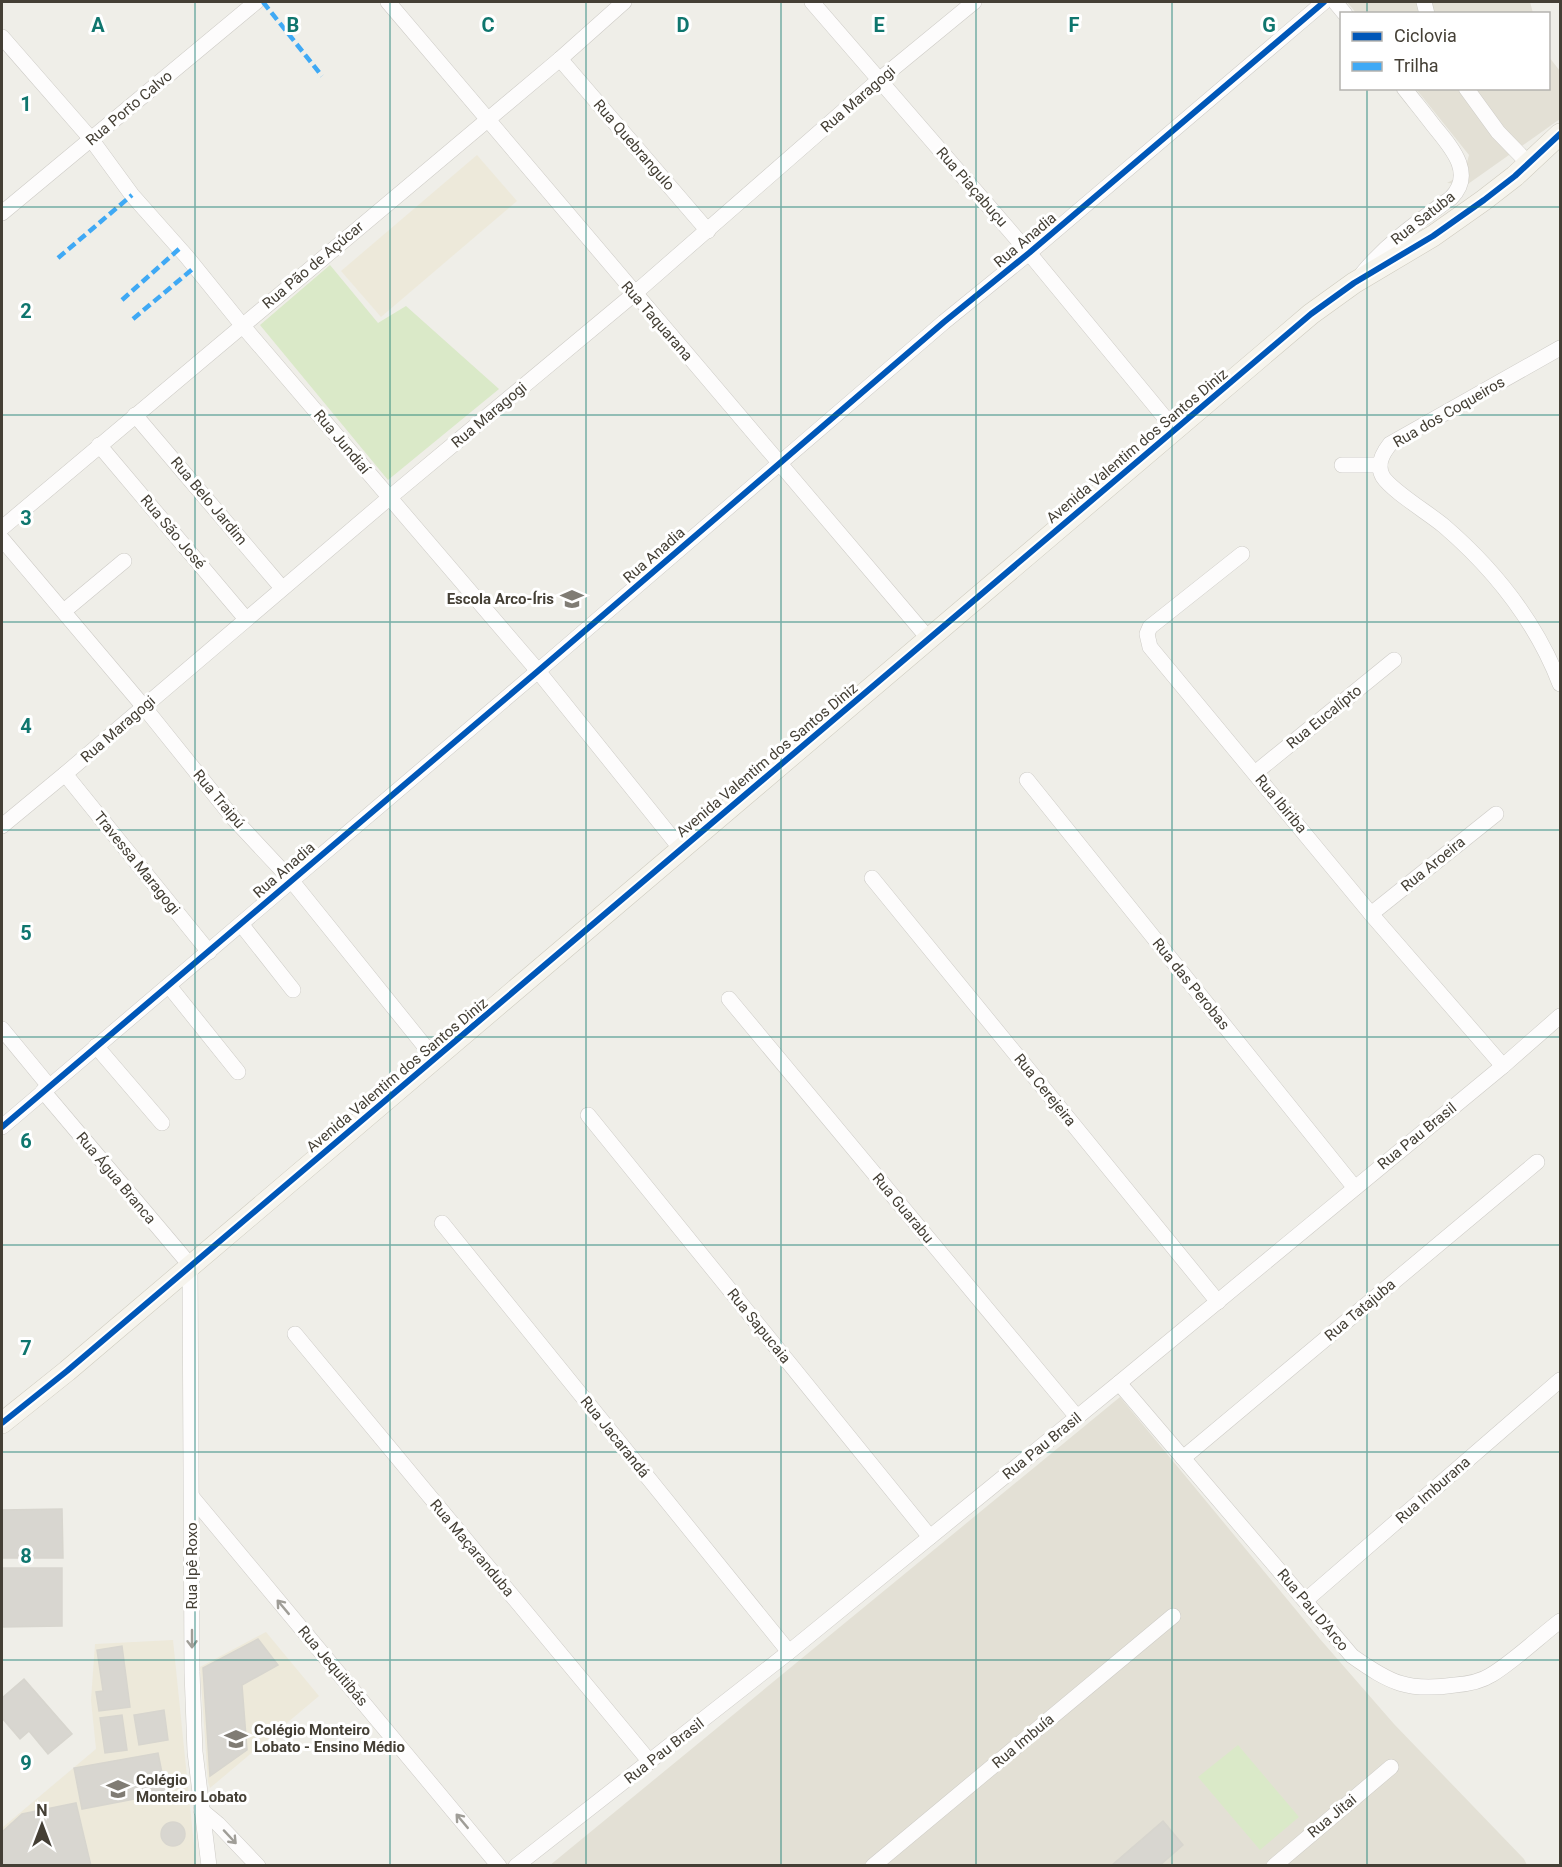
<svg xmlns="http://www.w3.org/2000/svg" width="1562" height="1867" font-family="Roboto,sans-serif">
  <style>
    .residential { fill: #e3e0d5 }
    .education { fill: #ede9da }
    .green { fill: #dae9c8 }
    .building { fill: #d8d6d0; stroke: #d7d5ce; stroke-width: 1.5 }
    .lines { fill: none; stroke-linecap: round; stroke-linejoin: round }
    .street-casing { stroke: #cdcbc6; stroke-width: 16 }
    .secondary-casing { stroke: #cecbbf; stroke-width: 22 }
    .street { stroke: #fdfcfc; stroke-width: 15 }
    .secondary { stroke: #f6f4ed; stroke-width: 21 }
    .quiet { stroke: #3fa9f5; stroke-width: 4.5; stroke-dasharray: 9 4.5; stroke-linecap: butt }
    .cycleway-casing { stroke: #fff; stroke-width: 10 }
    .cycleway { stroke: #0057b8; stroke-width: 6 }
    .oneway { stroke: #a09e98 }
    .grid { fill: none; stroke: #0f766e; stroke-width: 1.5; stroke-opacity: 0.55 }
    .labels { text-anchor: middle; stroke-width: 6; stroke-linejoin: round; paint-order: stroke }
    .street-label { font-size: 15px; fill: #443f35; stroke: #fff }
    .poi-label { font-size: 15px; font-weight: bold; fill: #443f35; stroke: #fff; text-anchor: start }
    .grid-label { font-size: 20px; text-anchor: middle; font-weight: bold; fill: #0f766e; stroke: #fff; stroke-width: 6; stroke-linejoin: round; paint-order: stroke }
  </style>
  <rect width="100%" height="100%" fill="#efeee8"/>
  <g class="residential">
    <polygon points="1347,2 1530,2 1533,13 1356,13"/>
    <polygon points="1549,57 1560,71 1560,119 1468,184 1447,183 1464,174 1469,155 1416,89 1548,88"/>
    <polygon points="1120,1397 1320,1639 1394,1724 1524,1859 1527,1865 549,1866"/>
  </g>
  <g class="education">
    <polygon points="477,155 517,201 381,317 341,271"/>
    <polygon points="266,1632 319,1696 210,1788 208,1782 200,1667"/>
    <polygon points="173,1640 196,1865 2,1866 2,1828 96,1749 91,1700 95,1644"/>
  </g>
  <g class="green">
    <polygon points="330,265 378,323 406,306 499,389 388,480 260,325"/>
    <polygon points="1238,1745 1299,1817 1260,1850 1198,1777"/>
  </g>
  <g class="building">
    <polygon points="62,1509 63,1558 2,1558 2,1510"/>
    <polygon points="2,1568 62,1568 62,1626 2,1627"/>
    <polygon points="258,1639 278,1665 242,1685 247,1750 210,1776 203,1668"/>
    <polygon points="122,1646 130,1707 99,1711 96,1692 103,1691 97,1650"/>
    <polygon points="24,1679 72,1734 48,1754 29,1731 20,1739 2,1718 2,1698"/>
    <polygon points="164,1710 168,1740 139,1745 134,1715"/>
    <polygon points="122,1715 127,1750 105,1753 100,1718"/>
    <polygon points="158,1753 166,1793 82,1809 74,1768"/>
    <polygon points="76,1803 91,1866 2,1866 2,1832 22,1814"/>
    <polygon points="1163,1821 1183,1845 1159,1866 1111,1866"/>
    <circle cx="173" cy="1834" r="12"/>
  </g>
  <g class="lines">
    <g class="street-casing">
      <g id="street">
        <polyline points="388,2 928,638"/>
        <polyline points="812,2 1029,253 1175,430"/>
        <polyline points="1335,2 1345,14"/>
        <polyline points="1424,2 1427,14"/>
        <polyline points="2,37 91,139 132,195 187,257 242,325 538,671 681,849"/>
        <polyline points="560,59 708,231"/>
        <polyline points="1466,88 1498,132 1529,164"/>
        <polyline points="2,213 256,2"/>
        <path d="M1362,274C1387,243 1419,221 1451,198C1476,173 1450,146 1433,125C1424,113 1414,101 1404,88"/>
        <path d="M1560,348L1390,444C1382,454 1376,465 1383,477C1392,491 1430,514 1444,526C1495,570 1536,622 1560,684"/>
        <polyline points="135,415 282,588"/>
        <polyline points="99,445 246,619"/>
        <polyline points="1342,465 1380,465"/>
        <polyline points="2,528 560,59 624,2"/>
        <polyline points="2,539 144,707 234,819 291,880 435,1059"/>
        <polyline points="1242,554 1150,627 1147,634 1150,647 1371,914 1503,1066"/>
        <polyline points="64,611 124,561"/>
        <polyline points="1255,773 1394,660"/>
        <polyline points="65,774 209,952"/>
        <polyline points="1027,780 1355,1188"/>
        <polyline points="2,826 65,774 389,498 634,294 879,80 974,2"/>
        <polyline points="872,878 1218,1302"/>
        <polyline points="1371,914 1496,814"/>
        <polyline points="241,924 293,990"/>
        <polyline points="169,986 238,1072"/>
        <polyline points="729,999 1077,1417"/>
        <polyline points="2,1029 49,1086"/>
        <polyline points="96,1046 162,1123"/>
        <polyline points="43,1091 190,1265 192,1672 195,1752 209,1866"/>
        <polyline points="588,1115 930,1537"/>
        <polyline points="2,1127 538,671 944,322 1029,253 1324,2"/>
        <polyline points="442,1223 789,1652"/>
        <polyline points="295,1334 650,1762"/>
        <path d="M1119,1383L1352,1656C1390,1683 1408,1692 1455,1685C1468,1684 1480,1682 1491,1675C1513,1662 1539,1637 1560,1621"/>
        <polyline points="1183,1458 1537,1162"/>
        <polyline points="192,1497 499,1866"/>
        <polyline points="1306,1600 1560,1380"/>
        <polyline points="201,1810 218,1824 258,1866"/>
        <polyline points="516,1866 789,1652 1119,1383 1503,1066 1560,1016"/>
        <polyline points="873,1866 1173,1616"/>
        <polyline points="1274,1866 1391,1767"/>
      </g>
    </g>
    <g class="secondary-casing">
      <polyline id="secondary" points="2,1423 67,1371 1311,314 1354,283 1433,236 1484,200 1515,176 1560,134"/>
    </g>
    <use href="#street" class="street"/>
    <use href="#secondary" class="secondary"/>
    <g class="quiet">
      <polyline points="263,2 322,76"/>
      <polyline points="58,258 132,195"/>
      <polyline points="122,300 179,249"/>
      <polyline points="133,319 195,267"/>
    </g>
    <g class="cycleway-casing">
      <g id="cycleway">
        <polyline points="2,1127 538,671 944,322 1029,253 1324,2"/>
        <polyline points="2,1423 67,1371 1311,314 1354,283 1433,236 1484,200 1515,176 1560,134"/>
      </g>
    </g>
    <use href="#cycleway" class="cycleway"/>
  </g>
  <defs><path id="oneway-shaft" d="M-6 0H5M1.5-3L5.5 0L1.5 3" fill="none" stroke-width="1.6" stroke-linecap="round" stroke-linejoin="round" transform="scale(1.5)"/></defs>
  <g class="oneway">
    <use href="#oneway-shaft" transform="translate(283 1607) rotate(-130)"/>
    <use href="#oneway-shaft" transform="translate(192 1639) rotate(90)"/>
    <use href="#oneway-shaft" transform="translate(462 1821) rotate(-130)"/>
    <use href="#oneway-shaft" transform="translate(230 1837) rotate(47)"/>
  </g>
  <path class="grid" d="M195,2V1866M390,2V1866M586,2V1866M781,2V1866M976,2V1866M1172,2V1866M1367,2V14M1367,88V1866M2,207H1560M2,415H1560M2,622H1560M2,830H1560M2,1037H1560M2,1245H1560M2,1452H1560M2,1660H1560"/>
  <defs>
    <g id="school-bare" transform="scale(1.8)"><path d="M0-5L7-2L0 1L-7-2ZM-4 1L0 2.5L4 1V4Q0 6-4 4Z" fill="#807c74" stroke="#fff" stroke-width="2.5" paint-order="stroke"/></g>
  </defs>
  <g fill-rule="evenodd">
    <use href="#school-bare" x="572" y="599"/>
    <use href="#school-bare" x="236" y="1739"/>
    <use href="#school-bare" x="118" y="1789"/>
  </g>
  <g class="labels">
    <g class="street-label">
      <text transform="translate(858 99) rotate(-41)" y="5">Rua Maragogi</text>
      <text transform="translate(129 108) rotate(-40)" y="5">Rua Porto Calvo</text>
      <text transform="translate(634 145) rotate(49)" y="5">Rua Quebrangulo</text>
      <text transform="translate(972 187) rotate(49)" y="5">Rua Piaçabuçu</text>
      <text transform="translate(1423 218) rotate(-38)" y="5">Rua Satuba</text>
      <text transform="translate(1025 240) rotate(-40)" y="5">Rua Anadia</text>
      <text transform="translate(313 265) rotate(-40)" y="5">Rua Pão de Açúcar</text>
      <text transform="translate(657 321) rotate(49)" y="5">Rua Taquarana</text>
      <text transform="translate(1449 412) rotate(-30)" y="5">Rua dos Coqueiros</text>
      <text transform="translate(489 415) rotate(-40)" y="5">Rua Maragogi</text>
      <text transform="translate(342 442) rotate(50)" y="5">Rua Jundiaí</text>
      <text transform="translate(1137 446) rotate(-40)" y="5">Avenida Valentim dos Santos Diniz</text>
      <text transform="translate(209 501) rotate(50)" y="5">Rua Belo Jardim</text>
      <text transform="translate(173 532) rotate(50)" y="5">Rua São José</text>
      <text transform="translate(654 555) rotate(-41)" y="5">Rua Anadia</text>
      <text transform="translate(1324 717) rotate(-39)" y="5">Rua Eucalípto</text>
      <text transform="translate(118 729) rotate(-41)" y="5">Rua Maragogi</text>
      <text transform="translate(767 760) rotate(-40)" y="5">Avenida Valentim dos Santos Diniz</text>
      <text transform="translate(219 799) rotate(50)" y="5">Rua Traipú</text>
      <text transform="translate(1281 804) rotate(50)" y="5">Rua Ibiriba</text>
      <text transform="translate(137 863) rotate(51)" y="5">Travessa Maragogi</text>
      <text transform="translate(1433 864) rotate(-39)" y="5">Rua Aroeira</text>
      <text transform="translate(284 870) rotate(-41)" y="5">Rua Anadia</text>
      <text transform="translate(1191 984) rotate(51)" y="5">Rua das Perobas</text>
      <text transform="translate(397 1075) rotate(-40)" y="5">Avenida Valentim dos Santos Diniz</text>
      <text transform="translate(1045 1090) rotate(51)" y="5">Rua Cerejeira</text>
      <text transform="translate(1417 1136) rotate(-39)" y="5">Rua Pau Brasil</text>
      <text transform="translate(116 1178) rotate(50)" y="5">Rua Água Branca</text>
      <text transform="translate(903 1208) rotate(50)" y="5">Rua Guarabu</text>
      <text transform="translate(1360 1310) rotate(-40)" y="5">Rua Tatajuba</text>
      <text transform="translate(759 1326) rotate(51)" y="5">Rua Sapucaia</text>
      <text transform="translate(615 1437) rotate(51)" y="5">Rua Jacarandá</text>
      <text transform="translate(1042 1446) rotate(-39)" y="5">Rua Pau Brasil</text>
      <text transform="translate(1433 1490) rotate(-41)" y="5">Rua Imburana</text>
      <text transform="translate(472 1548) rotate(50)" y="5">Rua Maçaranduba</text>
      <text transform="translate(192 1566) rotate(-90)" y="5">Rua Ipê Roxo</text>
      <text transform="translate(1313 1610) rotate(50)" y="5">Rua Pau D'Arco</text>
      <text transform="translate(333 1666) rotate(50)" y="5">Rua Jequitibás</text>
      <text transform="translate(1023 1741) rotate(-40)" y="5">Rua Imbuía</text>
      <text transform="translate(664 1751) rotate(-38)" y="5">Rua Pau Brasil</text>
      <text transform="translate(1332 1816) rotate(-40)" y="5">Rua Jitai</text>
    </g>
    <g class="poi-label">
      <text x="554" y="604" text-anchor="end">Escola Arco-Íris</text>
      <text x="254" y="1735">Colégio Monteiro<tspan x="254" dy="17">Lobato - Ensino Médio</tspan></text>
      <text x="136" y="1785">Colégio<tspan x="136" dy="17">Monteiro Lobato</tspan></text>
    </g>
  </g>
  <g class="grid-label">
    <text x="98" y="32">A</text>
    <text x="293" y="32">B</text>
    <text x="488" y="32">C</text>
    <text x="683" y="32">D</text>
    <text x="879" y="32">E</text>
    <text x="1074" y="32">F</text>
    <text x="1269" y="32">G</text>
    <text x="26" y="111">1</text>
    <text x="26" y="318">2</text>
    <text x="26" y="525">3</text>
    <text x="26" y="733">4</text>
    <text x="26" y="940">5</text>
    <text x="26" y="1148">6</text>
    <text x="26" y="1355">7</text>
    <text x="26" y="1563">8</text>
    <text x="26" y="1770">9</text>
  </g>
  <rect width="1562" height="1867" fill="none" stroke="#443f35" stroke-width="6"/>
  <rect x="1340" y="12" width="210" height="78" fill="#ffffff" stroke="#b4b2ae" stroke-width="1.5"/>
  <rect x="1352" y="32" width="30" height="9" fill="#0057b8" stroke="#b4b2ae" stroke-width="1.5"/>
  <text x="1394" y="42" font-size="18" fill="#443f35">Ciclovia</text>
  <rect x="1352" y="62" width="30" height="9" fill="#3fa9f5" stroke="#b4b2ae" stroke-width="1.5"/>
  <text x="1394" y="72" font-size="18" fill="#443f35">Trilha</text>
  <g transform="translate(42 1825)" stroke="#ffffff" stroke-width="4.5" paint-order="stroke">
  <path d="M0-4.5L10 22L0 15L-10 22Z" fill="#443f35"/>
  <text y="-9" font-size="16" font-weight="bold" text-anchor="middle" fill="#443f35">N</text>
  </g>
</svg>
